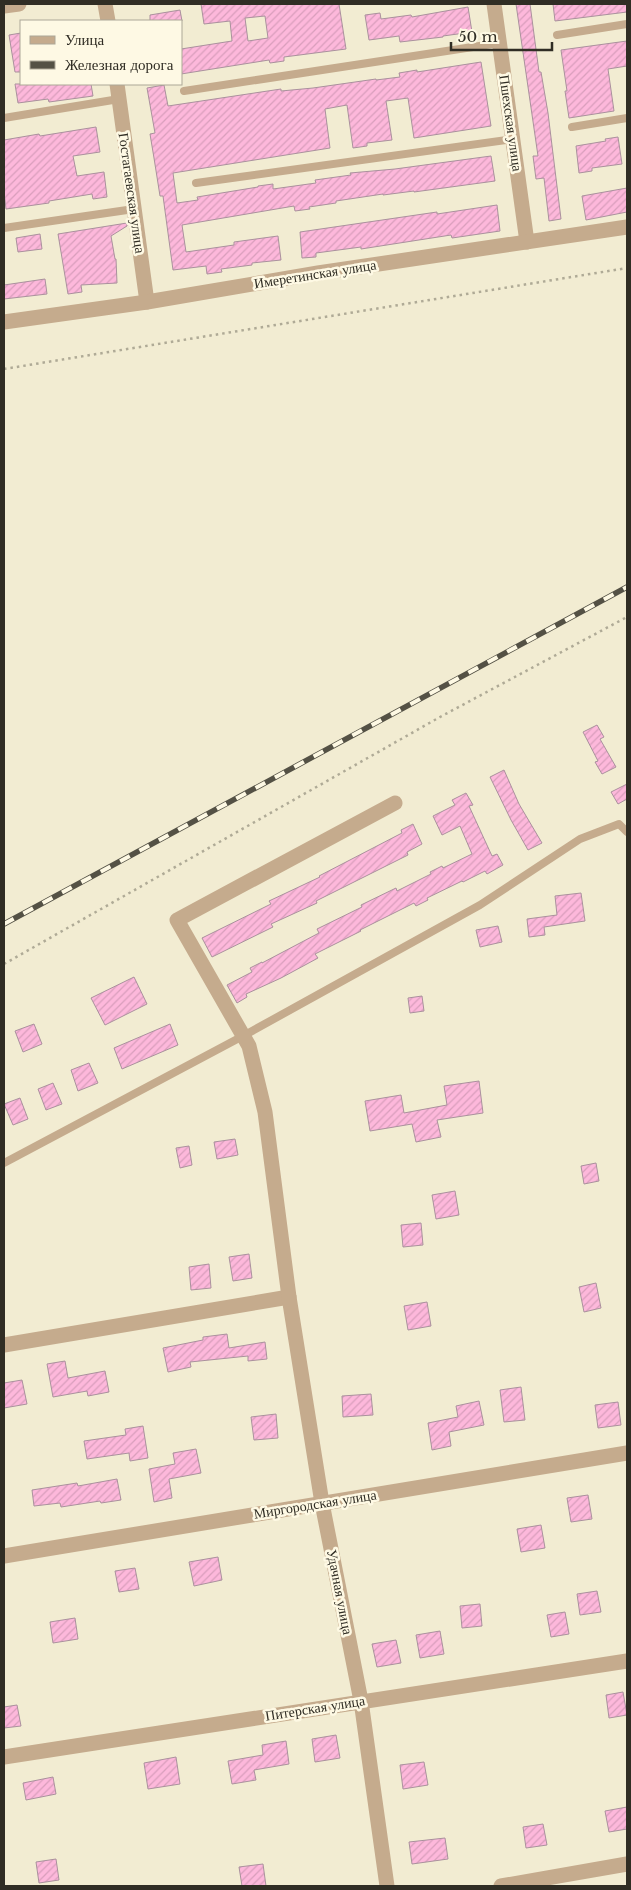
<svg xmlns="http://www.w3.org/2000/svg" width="631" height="1890" font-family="'Libre Baskerville',serif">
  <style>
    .building { fill: url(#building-hatch); stroke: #aa919d; fill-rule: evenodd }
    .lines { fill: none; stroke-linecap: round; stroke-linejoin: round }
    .path { stroke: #afaa96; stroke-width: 2.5; stroke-dasharray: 2.5 4; stroke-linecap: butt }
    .service { stroke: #c5ab8d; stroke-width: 8 }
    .minor { stroke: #c5ab8d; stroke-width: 15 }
    .rail-casing { stroke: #545145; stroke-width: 5.5 }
    .rail { stroke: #fef9e4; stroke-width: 4; stroke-dasharray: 11; stroke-linecap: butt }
    .labels { text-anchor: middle; stroke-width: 5; stroke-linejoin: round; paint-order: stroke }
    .street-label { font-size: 14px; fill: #302d24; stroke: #fef9e4 }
  </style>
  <defs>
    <pattern id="building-hatch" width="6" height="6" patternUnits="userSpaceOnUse" patternTransform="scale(1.25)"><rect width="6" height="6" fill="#fdb8db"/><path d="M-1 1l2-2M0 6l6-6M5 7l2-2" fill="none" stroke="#d99ebc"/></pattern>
  </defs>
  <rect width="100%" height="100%" fill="#f2ecd2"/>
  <g class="building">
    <path d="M201,4H339L346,49L284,57V61L270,63L269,60L181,74V49L232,41L230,21L204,24ZM265,16L268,38L248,41L245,18Z"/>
    <polygon points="516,4 530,4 539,72 541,72 548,113 561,219 549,221 544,178 536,179 533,156 538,156"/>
    <polygon points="553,4 627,4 627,12 555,21"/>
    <polygon points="468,7 472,32 443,36 443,37 400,42 399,36 369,40 365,15 380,13 381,19 411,15 412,17"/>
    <polygon points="180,10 182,21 150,21 150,15"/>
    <polygon points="21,33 21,72 15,72 9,35"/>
    <polygon points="627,41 627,66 608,69 614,111 569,118 565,91 567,91 561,50"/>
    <polygon points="481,62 491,126 414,138 408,98 386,101 392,140 367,143 367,146 353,148 347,105 325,109 330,148 173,173 177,203 198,200 197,197 258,187 258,186 273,184 273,189 316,183 315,180 351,175 350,173 395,169 491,156 495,181 414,192 414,191 383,195 383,194 336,201 336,203 309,207 310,209 295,211 294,206 182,225 186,252 234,245 234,242 278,236 281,260 252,263 252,265 221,269 222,272 207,274 206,266 173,270 163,196 160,196 154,158 150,134 155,133 147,88 164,85 168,106 281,89 281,91 313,88 376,79 376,80 400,77 399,73 417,70 417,72"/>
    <polygon points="15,84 91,84 93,96 49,102 48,99 18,103"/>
    <polygon points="96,127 100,152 73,156 77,176 104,172 107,197 93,199 92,194 49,201 49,203 6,209 4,192 4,140 39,134 40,136"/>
    <polygon points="618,137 622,164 592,168 592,171 579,173 576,146 606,141 605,139"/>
    <polygon points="627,188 627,212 586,220 582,196"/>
    <polygon points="497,205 500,231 452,238 451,235 361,249 361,247 316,253 316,257 302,258 300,232 437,212 437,214"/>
    <polygon points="127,223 127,226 111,236 115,259 116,259 117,283 81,285 82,292 68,294 58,234"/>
    <polygon points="40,234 42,249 18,252 16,238"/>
    <polygon points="45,279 47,294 4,299 4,285"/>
    <polygon points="597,725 604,737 600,739 616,767 602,774 595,762 598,761 583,732"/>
    <polygon points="504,770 519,804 542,843 528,850 511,820 490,777"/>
    <polygon points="627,784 627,799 618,804 611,792"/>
    <polygon points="466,793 473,805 469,806 492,856 497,854 503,865 487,874 485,871 463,882 462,881 427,898 428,900 416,906 414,903 360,930 361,931 315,954 318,958 281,978 246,994 247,997 237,1003 227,985 252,972 250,968 262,962 262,963 319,933 317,929 362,907 361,905 396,888 397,891 431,874 430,872 442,866 443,868 472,854 460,826 442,835 433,816 455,805 452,800"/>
    <polygon points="413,824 422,844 407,852 408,855 316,901 317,903 271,924 273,927 212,957 202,938 271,904 269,901 320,877 319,876 402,833 401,830"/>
    <polygon points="581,893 585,921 544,927 545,935 529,937 527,919 557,915 555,896"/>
    <polygon points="498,926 502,942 480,947 476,930"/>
    <polygon points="134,977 147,1004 105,1025 91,998"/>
    <polygon points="422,996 424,1011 410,1013 408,998"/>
    <polygon points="34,1024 42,1044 23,1052 15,1031"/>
    <polygon points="170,1024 178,1045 122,1069 114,1048"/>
    <polygon points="89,1063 98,1083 78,1091 71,1070"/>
    <polygon points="479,1081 483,1113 437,1120 441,1137 416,1142 412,1124 370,1131 365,1101 401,1095 404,1113 447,1105 444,1086"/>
    <polygon points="53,1083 62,1104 46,1110 38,1089"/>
    <polygon points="20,1098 28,1119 13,1125 4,1104"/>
    <polygon points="235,1139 238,1155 217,1159 214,1142"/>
    <polygon points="189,1146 192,1165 180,1168 176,1148"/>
    <polygon points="596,1163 599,1181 584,1184 581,1166"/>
    <polygon points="455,1191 459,1215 436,1219 432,1195"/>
    <polygon points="421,1223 423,1245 403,1247 401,1225"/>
    <polygon points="249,1254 252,1278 233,1281 229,1257"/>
    <polygon points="209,1264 211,1288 191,1290 189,1267"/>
    <polygon points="596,1283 601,1308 584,1312 579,1287"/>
    <polygon points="427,1302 431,1326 408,1330 404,1306"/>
    <polygon points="227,1334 229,1348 265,1342 267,1359 248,1361 248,1356 190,1362 191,1367 168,1372 163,1348 203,1340 203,1337"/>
    <polygon points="65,1361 68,1378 105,1371 109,1392 88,1396 87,1391 53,1397 47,1364"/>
    <polygon points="22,1380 27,1404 4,1408 4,1383"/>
    <polygon points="521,1387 525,1420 504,1422 500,1390"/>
    <polygon points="371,1394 373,1415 343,1417 342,1396"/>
    <polygon points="479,1401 484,1425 449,1432 451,1446 432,1450 428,1423 458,1417 456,1406"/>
    <polygon points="618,1402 621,1425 598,1428 595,1405"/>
    <polygon points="276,1414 278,1438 254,1440 251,1417"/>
    <polygon points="143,1426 148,1458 130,1461 129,1453 87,1459 84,1441 126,1435 125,1429"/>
    <polygon points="196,1449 201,1473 169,1479 172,1498 154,1502 149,1469 175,1464 173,1453"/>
    <polygon points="117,1479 121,1500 101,1503 100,1501 61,1507 60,1503 34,1506 32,1490 77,1483 78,1486"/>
    <polygon points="588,1495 592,1519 571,1522 567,1498"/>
    <polygon points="541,1525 545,1548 521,1552 517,1529"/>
    <polygon points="218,1557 222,1580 194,1586 189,1562"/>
    <polygon points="135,1568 139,1589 119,1592 115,1571"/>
    <polygon points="597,1591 601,1612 580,1615 577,1594"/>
    <polygon points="480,1604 482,1626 462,1628 460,1606"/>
    <polygon points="565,1612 569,1634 551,1637 547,1615"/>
    <polygon points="75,1618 78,1639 53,1643 50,1622"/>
    <polygon points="440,1631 444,1654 420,1658 416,1635"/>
    <polygon points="396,1640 401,1663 377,1667 372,1644"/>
    <polygon points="623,1692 627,1715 609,1718 606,1695"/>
    <polygon points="17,1705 21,1726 4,1728 4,1707"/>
    <polygon points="336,1735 340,1758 315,1762 312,1739"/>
    <polygon points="286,1741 289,1764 254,1770 256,1780 232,1784 228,1761 263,1755 262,1745"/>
    <polygon points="176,1757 180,1784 148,1789 144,1763"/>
    <polygon points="424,1762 428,1785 403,1789 400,1765"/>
    <polygon points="53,1777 56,1794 26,1800 23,1783"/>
    <polygon points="627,1807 627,1829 609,1832 605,1811"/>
    <polygon points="543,1824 547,1845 526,1848 523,1827"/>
    <polygon points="445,1838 448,1859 412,1864 409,1842"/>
    <polygon points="56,1859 59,1880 39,1883 36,1862"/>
    <polygon points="263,1864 266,1886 242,1886 239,1867"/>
  </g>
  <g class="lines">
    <g class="path">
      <polyline points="4,369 627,268"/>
      <polyline points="4,964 440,717 627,617"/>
    </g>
    <g class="service">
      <polyline points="557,35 627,24"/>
      <polyline points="184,91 499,43"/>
      <polyline points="4,118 119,99"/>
      <polyline points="572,127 627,118"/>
      <polyline points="196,183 513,139"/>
      <polyline points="4,228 134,209"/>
      <polyline points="4,1163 243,1036 480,905 580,839 619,824 627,832"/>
    </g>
    <g class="minor">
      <polyline points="105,4 108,21"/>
      <polyline points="494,4 527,242"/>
      <polyline points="4,6 19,4"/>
      <polyline points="117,84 147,302"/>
      <polyline points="4,322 147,302 318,273 627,227"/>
      <polyline points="4,1345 289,1297"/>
      <polyline points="4,1556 627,1453"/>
      <polyline points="4,1757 627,1661"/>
      <polyline points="387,1886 361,1701 322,1503 289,1297 265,1112 249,1046 177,920 395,803"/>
      <polyline points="501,1886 627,1864"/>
    </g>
    <g class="rail-casing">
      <polyline id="rail" points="4,924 627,587"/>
    </g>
    <use href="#rail" class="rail"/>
  </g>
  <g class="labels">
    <g class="street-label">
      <text transform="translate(511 123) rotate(82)" y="5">Пшехская улица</text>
      <text transform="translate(132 193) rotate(82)" y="5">Гостагаевская улица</text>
      <text transform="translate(315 274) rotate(-9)" y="5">Имеретинская улица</text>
      <text transform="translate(315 1504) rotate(-9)" y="5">Миргородская улица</text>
      <text transform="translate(340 1592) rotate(79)" y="5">Удачная улица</text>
      <text transform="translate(315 1708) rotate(-9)" y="5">Питерская улица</text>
    </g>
  </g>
  <rect width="631" height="1890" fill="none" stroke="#302d24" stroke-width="10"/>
  <rect x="20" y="20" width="162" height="65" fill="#fef9e4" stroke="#aca797"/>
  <rect x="30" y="36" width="25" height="8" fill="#c5ab8d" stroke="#aca797"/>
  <text x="65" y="45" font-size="15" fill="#302d24">Улица</text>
  <rect x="30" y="61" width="25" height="8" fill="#545145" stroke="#aca797"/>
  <text x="65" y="70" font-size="15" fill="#302d24">Железная дорога</text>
  <path d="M451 42v8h101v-8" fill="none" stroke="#302d24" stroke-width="2.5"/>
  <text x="458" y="42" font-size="15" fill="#302d24" stroke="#fef9e4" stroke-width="4" paint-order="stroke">50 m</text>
</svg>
